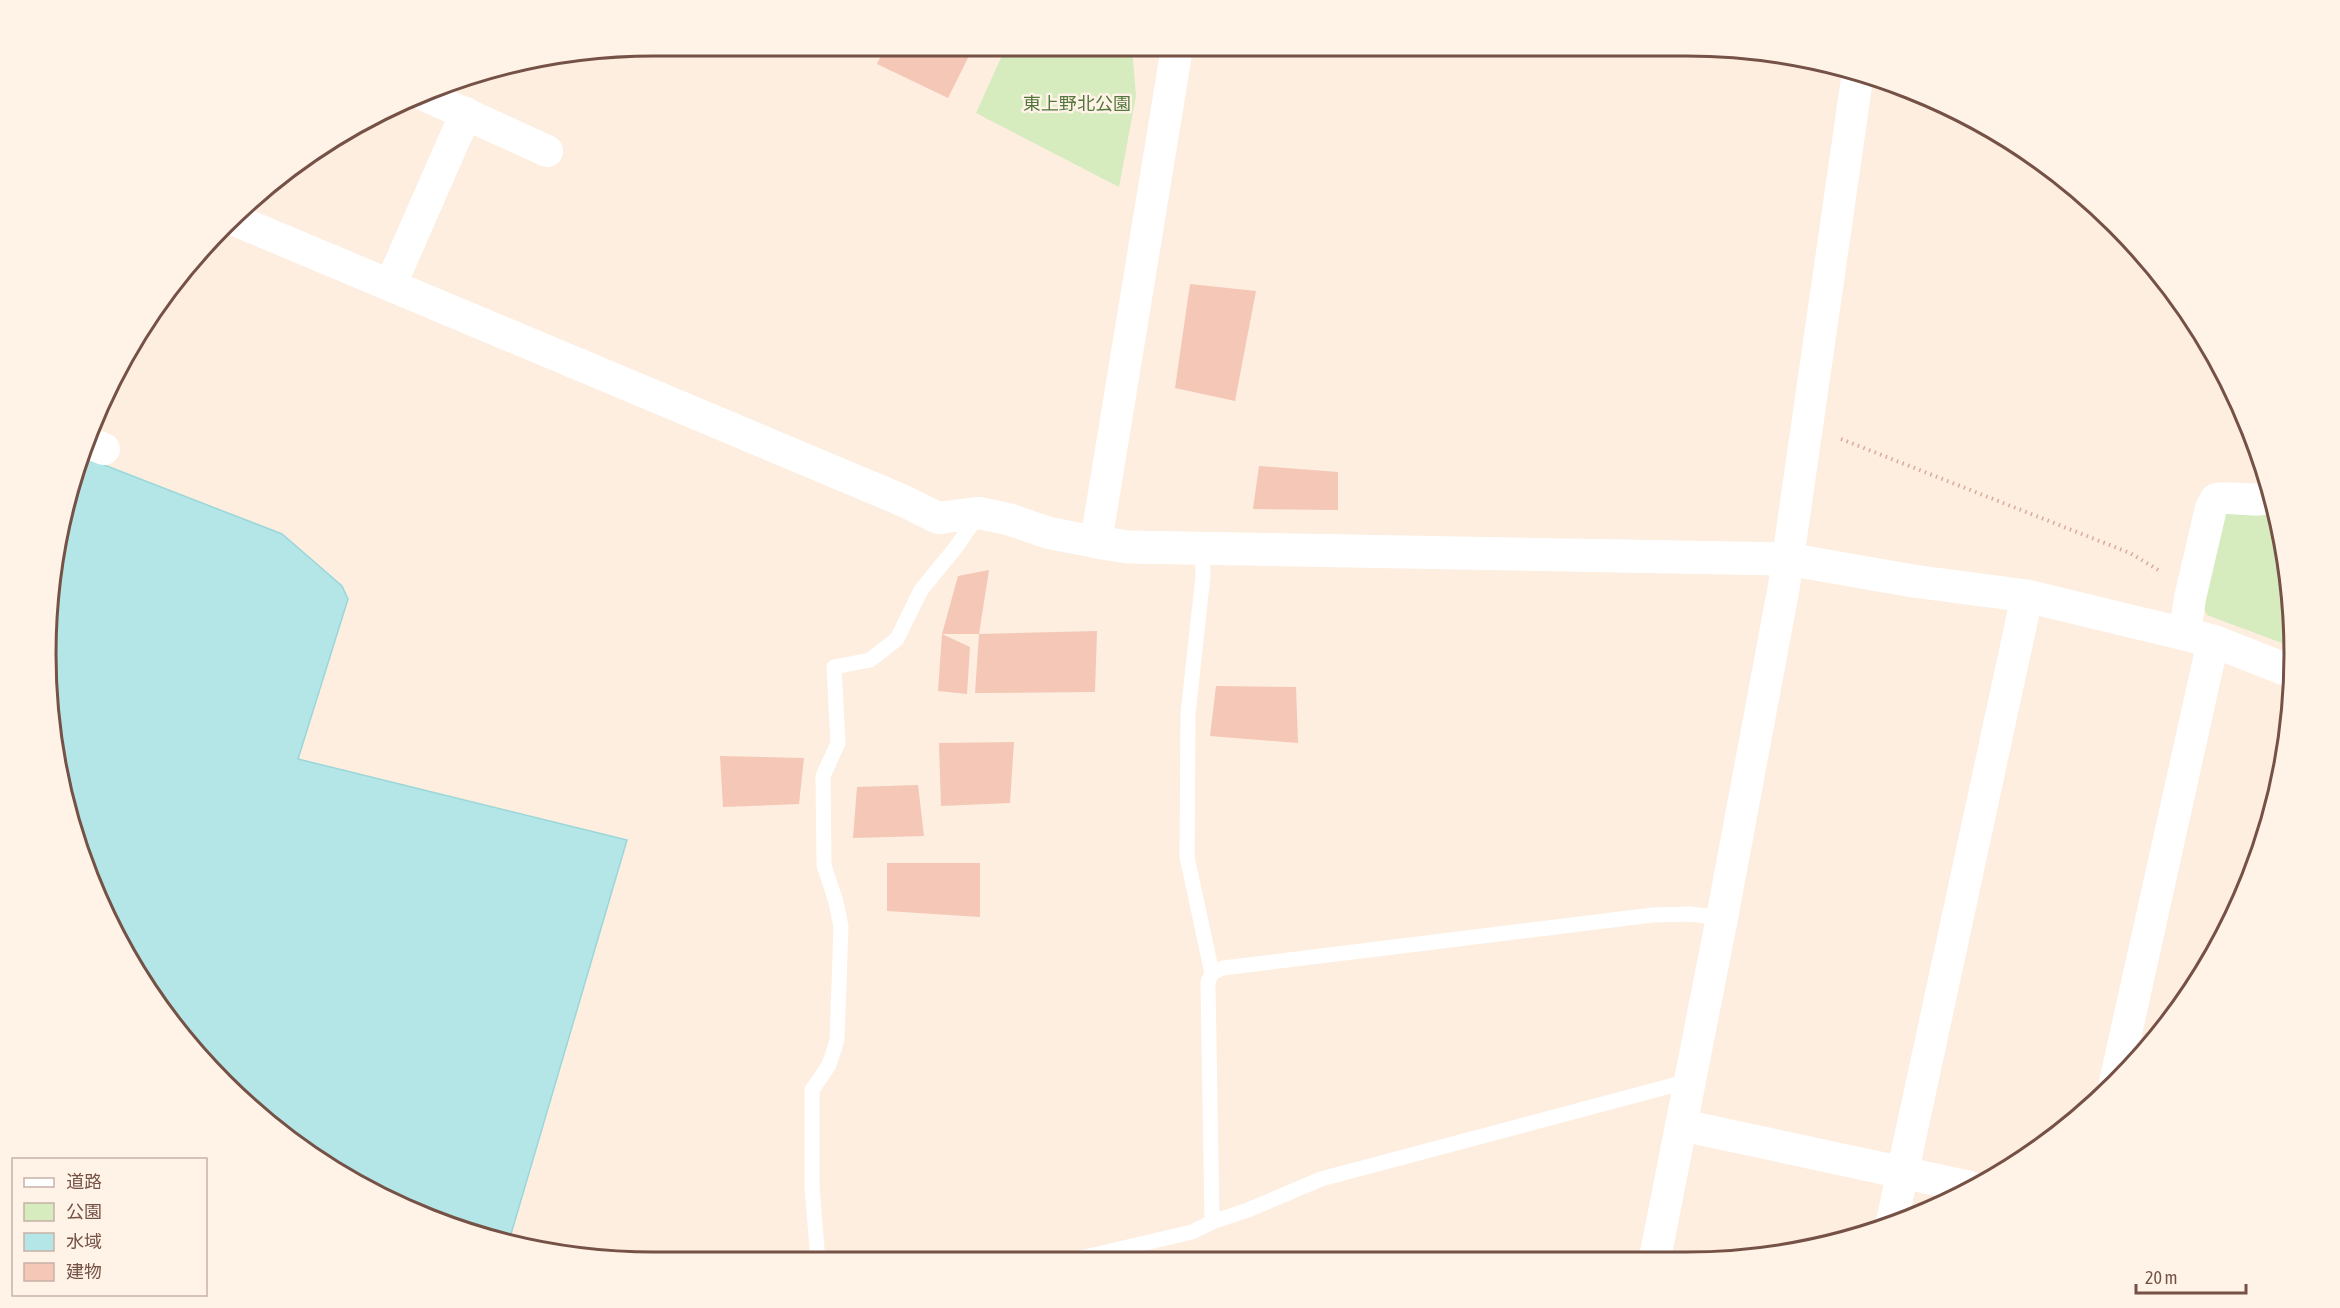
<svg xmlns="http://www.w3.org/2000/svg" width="2340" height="1308" font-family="'Asap Condensed','Noto Sans JP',sans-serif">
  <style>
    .green { fill: #d6ebbe }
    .water { fill: #b4e6e7; stroke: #9ad7da; stroke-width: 1.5 }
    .building { fill: #f4c7b6 }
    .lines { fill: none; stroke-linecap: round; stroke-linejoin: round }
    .path { stroke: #d9ab9a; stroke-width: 4; stroke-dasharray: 1.5 4.5; stroke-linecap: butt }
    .lane { stroke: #fff; stroke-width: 15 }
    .street { stroke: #fff; stroke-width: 32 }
    .secondary { stroke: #fff; stroke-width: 33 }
    .labels { text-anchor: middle; stroke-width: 5; stroke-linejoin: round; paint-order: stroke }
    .park-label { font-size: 18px; fill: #53763c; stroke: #fff3e7 }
    .rim { fill: none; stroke: #755146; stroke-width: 3 }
  </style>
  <rect width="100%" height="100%" fill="#fdeee0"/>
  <g class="green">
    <polygon points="1132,48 1136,96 1119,187 976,113 1005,49"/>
    <polygon points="2241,508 2277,513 2294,615 2293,647 2207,615 2199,597 2222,515"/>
  </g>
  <polygon class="water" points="81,456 282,534 342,586 348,599 298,759 627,840 509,1241 459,1231 349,1181 253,1112 196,1055 127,959 91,887 57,773 46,693 50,575 66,496"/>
  <g class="building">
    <polygon points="884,49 969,49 972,50 948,98 877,64"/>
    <polygon points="1190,284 1256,291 1235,401 1175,388"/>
    <polygon points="1259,466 1338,472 1338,510 1253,509"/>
    <polygon points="989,570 979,634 942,634 970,647 967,694 938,691 942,634 958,576"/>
    <polygon points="1097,631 1095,692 975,693 979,634"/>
    <polygon points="1216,686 1296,687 1298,743 1210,736"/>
    <polygon points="1014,742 1010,803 941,806 939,743"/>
    <polygon points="720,756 804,758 799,804 723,807"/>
    <polygon points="918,785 924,836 853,838 857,787"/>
    <polygon points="887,863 980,863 980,917 887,911"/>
  </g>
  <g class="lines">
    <polyline class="path" points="1841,439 2130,553 2160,571"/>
    <g class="lane">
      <polyline points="1202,548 1203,576 1188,714 1187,857 1212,973"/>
      <polyline points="1689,1081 1321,1179 1248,1210 1212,1222 1208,982 1212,973 1223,968 1653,915 1690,914 1722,918"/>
      <polyline points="1072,1260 1192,1232 1212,1222"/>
      <polyline points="818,1261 812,1187 812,1090 829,1065 837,1040 841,927 836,902 824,865 823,776 838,743 834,667 870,660 897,639 921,590 957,546 979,513"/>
    </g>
    <g class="street">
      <polyline points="420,93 547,151"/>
      <polyline points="230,218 904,501 938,518 979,513 1008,519 1049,533 1096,542 1177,48"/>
      <polyline points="391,284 466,113"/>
      <polyline points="86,442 104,449"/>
      <path d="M2185,633L2190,598L2211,508L2216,499C2234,495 2259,505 2274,495"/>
      <polyline points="2114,1087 2213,641"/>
      <polyline points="1681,1125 1970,1187"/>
      <polyline points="1891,1226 2027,596"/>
      <polyline points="1655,1258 1722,918 1784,586 1858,72"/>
    </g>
    <polyline class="secondary" points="1096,542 1128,547 1787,559 1913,581 2027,596 2213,641 2292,672"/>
  </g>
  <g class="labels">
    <g class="park-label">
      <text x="1077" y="110">東上野北公園</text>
    </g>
  </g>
  <path d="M0 0H2340V1308H0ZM654 56H1686A598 598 0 0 1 2284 654V654A598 598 0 0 1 1686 1252H654A598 598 0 0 1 56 654V654A598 598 0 0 1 654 56Z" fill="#fff3e7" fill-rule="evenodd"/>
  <path class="rim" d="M654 56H1686A598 598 0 0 1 2284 654V654A598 598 0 0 1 1686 1252H654A598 598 0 0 1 56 654V654A598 598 0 0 1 654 56Z"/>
  <rect x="12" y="1158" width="195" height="138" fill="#fff3e7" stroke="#c8b2a7" stroke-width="1.5"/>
  <rect x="24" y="1178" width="30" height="9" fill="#ffffff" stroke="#c8b2a7" stroke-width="1.5"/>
  <text x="66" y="1188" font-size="18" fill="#755146">道路</text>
  <rect x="24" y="1203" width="30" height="18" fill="#d6ebbe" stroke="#c8b2a7" stroke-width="1.5"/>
  <text x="66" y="1218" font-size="18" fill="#755146">公園</text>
  <rect x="24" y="1233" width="30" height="18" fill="#b4e6e7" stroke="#c8b2a7" stroke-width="1.5"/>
  <text x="66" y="1248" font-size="18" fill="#755146">水域</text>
  <rect x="24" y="1263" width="30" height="18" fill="#f4c7b6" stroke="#c8b2a7" stroke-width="1.5"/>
  <text x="66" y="1278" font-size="18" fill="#755146">建物</text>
  <path d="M2136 1284v9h110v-9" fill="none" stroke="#755146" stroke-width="3"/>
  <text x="2145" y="1284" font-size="18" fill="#755146" stroke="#fff3e7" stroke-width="4.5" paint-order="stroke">20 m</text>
</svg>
